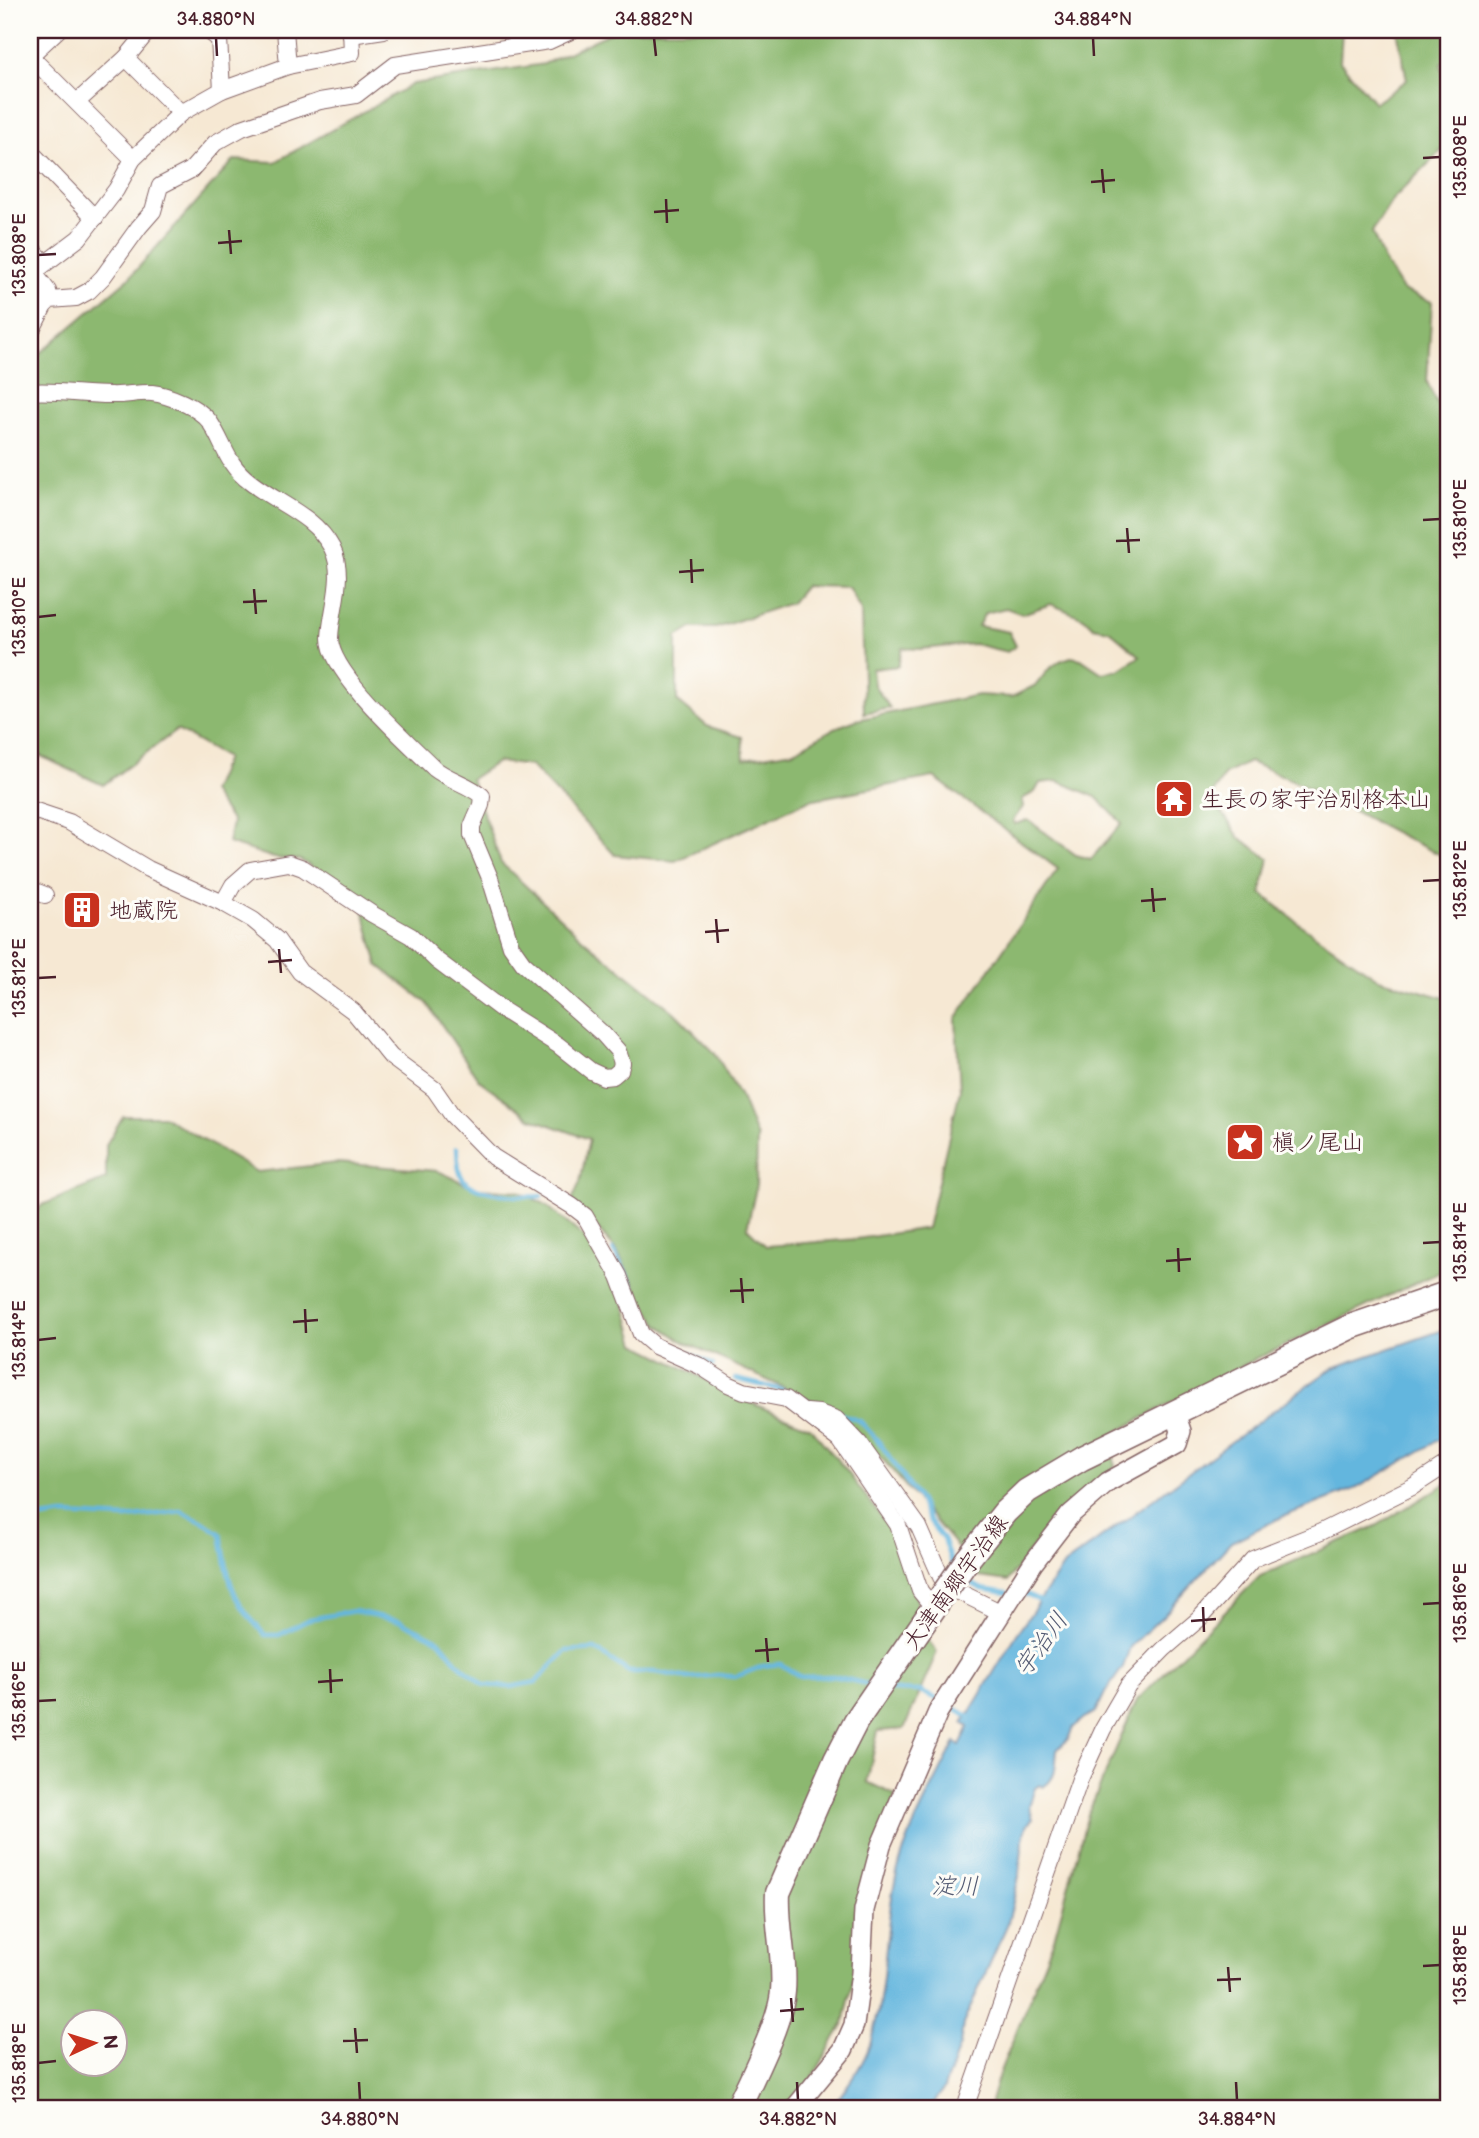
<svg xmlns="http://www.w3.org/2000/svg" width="1479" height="2138" font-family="'Balsamiq Sans','Klee One',sans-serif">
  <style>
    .forest { fill: #8cb86f; stroke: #6b6c4d; stroke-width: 2; fill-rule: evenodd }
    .water { fill: #63b6de; stroke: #566a84; stroke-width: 2 }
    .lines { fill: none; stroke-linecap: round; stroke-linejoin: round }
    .stream { stroke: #63b6de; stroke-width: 4.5 }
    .minor-casing { stroke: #866566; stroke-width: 18 }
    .tertiary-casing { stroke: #866566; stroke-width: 22 }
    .primary-casing { stroke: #866566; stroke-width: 27 }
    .minor { stroke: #fff; stroke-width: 16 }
    .tertiary { stroke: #fff; stroke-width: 19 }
    .primary { stroke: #fff; stroke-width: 24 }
    .primary-bridge-casing { stroke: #866566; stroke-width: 27; stroke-linecap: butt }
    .primary-bridge { stroke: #fff; stroke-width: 24 }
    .ticks { fill: none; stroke: #4a1f2b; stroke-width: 2.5 }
    .labels { text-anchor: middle; stroke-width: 6; stroke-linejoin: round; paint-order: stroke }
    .poi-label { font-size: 23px; fill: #4a1f2b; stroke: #fdfcf7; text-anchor: start }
    .street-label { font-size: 23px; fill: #4a1f2b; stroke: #fdfcf7 }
    .water-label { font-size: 24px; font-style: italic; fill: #545b73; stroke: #fdfcf7 }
    .neatline { fill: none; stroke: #4a1f2b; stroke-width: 2.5 }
    .ticks-label { font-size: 18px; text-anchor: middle; fill: #4a1f2b }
  </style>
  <rect width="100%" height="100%" fill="#fdfcf7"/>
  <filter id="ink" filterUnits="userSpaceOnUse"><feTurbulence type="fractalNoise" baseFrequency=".0143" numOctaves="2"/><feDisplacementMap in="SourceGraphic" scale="14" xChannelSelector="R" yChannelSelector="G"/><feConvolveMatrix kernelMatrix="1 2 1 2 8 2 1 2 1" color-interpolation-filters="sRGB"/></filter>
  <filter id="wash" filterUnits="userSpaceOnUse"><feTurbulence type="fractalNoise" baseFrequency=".00686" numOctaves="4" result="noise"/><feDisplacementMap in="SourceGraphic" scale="28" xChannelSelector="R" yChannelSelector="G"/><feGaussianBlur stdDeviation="1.57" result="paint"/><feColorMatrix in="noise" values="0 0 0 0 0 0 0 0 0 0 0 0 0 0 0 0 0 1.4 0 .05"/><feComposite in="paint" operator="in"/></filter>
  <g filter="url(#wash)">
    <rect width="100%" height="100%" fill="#f6e8d3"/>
    <g class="forest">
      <path d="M616,30H1342L1340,62L1375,103L1407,80L1397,30H1449V60L1441,64L1449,99V143L1393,199L1372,232L1383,259L1402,290L1432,302L1427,382L1449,428V859C1382,829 1318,788 1249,762L1225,774L1211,796L1239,837L1269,859L1261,893L1302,926L1379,979L1449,999V1267L1229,1372L1111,1435L1115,1466L1058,1513L1008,1581L979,1577L959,1549L886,1463L837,1412L682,1341L659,1325L643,1301L617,1251L572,1200L580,1182L589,1139L531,1118L479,1080L427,1003L378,965L360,897L300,860L274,858L228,843L232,822L211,792L226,758L177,730L103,785L30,751V362L130,277L234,160L275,162L413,84L544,64ZM805,586L848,587L861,611L864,713L890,708L874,685L872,669L898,666L902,648L920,649L974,644L1007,652L1016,646L1009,632L978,626L985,613L1006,608L1022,614L1051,604L1084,618L1093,627L1109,630L1140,656L1119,670L1102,673L1081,659L1071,657L1060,661L1048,670L1036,685L1012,697L978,695L856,720L835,728L794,751L744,759L742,737L707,726L677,701V637L692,628H716L791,603ZM497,762L531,766L615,855L675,861L809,800L934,777L1058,869L956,1019L960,1090L927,1228L857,1239L766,1246L747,1228L756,1188L757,1138L742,1100L715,1053L674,1012L584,940L501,863L471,779ZM1058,781L1096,797L1122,823L1091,859L1076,855L1028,820L1015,824L1013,820L1023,807L1022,799L1035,792L1040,783Z"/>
      <path d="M123,1116H163L257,1172L337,1163L438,1171L475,1188L518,1191L545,1204L586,1239L622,1296L636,1344L756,1405L810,1427L846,1470L888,1526L917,1600L915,1623L937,1652L904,1729L878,1731L867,1782L895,1795L844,2023L795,2108H30V1219L42,1205L106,1179V1145ZM74,2022H116V2064H74Z"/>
      <polygon points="1449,1482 1449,2108 989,2108 999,2074 1054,1939 1088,1814 1137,1700 1260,1576 1376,1526"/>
    </g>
    <path class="water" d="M1449,1328V1434L1357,1488L1282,1517L1231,1542L1165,1614L1130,1647L1123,1667L1105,1693L1096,1712L1084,1718L1073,1728L1068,1739L1057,1750C1055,1766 1058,1777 1043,1787L1040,1785L1035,1788L1029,1806L1033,1819L1026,1826L1023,1839L1019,1876L1008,1923L963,2024L960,2045L944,2088L931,2108H832C845,2088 863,2067 870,2044C888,1988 883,1926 898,1869C910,1825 935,1783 955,1742L960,1745L969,1727L963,1723L1017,1634L1064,1565L1318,1378L1333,1368Z"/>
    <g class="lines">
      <g class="stream">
        <path d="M457,1148C458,1159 457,1173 465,1181C478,1194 523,1198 541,1196"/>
        <polyline points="613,1250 630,1280 639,1309"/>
        <polyline points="681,1349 713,1365"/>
        <polyline points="736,1379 782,1390"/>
        <polyline points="790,1393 817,1406"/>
        <polyline points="838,1413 860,1421 879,1442 920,1501 929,1521 943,1539 953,1567"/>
        <path d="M30,1520L63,1515L127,1518L181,1511L202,1521L221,1534C229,1582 230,1598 265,1635H279L310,1619L354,1611L400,1621L439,1640L457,1662L484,1685L510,1687L536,1682L566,1651L595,1649L629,1672H656L688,1678L718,1675L735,1677L763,1666L780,1664L801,1677L833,1676L871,1685"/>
        <polyline points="963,1579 982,1589 1007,1593"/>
        <polyline points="1020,1594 1029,1595 1044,1603"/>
        <polyline points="889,1690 920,1691 938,1700"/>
        <polyline points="949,1705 972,1718"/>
      </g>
    </g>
  </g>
  <g filter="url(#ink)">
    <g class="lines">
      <g class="minor-casing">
        <g id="minor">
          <polyline points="207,30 219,39 222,90"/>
          <polyline points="285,30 288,66"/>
          <polyline points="351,35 384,30"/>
          <polyline points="30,56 133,159"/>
          <polyline points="30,56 58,30"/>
          <polyline points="126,58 181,113"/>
          <polyline points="77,102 126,58 149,30"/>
          <polyline points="30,151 95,218"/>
          <polyline points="30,247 45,263"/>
          <polyline points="34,273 48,291 50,300"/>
          <polyline points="30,275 79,238 116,190 133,159 181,113 222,90 288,66 352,53 351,30"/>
          <polyline points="30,334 44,306 50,300 76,298 89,291 103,277 139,227 153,211 160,186 191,170 215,143 242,128 320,101 356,95 395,65 549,41 573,30"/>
          <path d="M30,392C57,390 83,395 110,395C124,396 138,392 152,393C169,395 198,407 209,421C225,444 225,463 250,482C278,504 314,515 332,548C346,576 331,609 330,638C330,674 409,743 435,769C449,780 470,785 482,796L481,805L472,826V835L490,878L511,946L523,963L603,1034L618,1051L622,1063L620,1070L613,1076L604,1077L591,1071L558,1045L501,1009L436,960L411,936L372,914L303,868L289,863L250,870L233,885L223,903"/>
          <polyline points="30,809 69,822 148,869 223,903 253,920 277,940 300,972 353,1011 391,1057 434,1089 452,1115 493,1157 572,1206 585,1216 619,1276 641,1334 655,1346 700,1366 728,1384 744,1391 786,1399 840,1440 898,1525 920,1591 933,1607"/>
          <polyline points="30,889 45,895"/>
          <polyline points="807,1412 819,1413 836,1419 859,1443 919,1527 941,1577 951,1588 1000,1612"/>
          <polyline points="965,2108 1080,1779 1103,1729 1128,1686 1164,1649 1199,1619 1253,1559 1321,1532 1412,1487 1449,1463"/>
        </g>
      </g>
      <g class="tertiary-casing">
        <polyline id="tertiary" points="795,2108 843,2050 854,2025 861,1973 864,1910 881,1845 938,1712 1033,1563 1070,1515 1108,1482 1177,1444 1181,1431 1175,1413"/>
      </g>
      <g class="primary-casing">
        <g id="primary">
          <polyline points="967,1560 1005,1512 1027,1491 1082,1458 1350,1327 1449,1293"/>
          <path d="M738,2108C751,2079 781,2022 783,1991C786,1959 776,1926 778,1893L836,1760L856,1721L942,1596"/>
        </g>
      </g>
      <use href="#minor" class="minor"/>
      <use href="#tertiary" class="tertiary"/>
      <use href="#primary" class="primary"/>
      <g class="primary-bridge-casing">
        <polyline id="primary-bridge" points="942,1596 967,1560"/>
      </g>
      <use href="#primary-bridge" class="primary-bridge"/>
    </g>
  </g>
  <path class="ticks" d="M216,38L217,56M654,38L656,56M1093,38L1094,56M1423,158L1440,157M1102,169L1104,193M1091,182L1115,180M666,199L667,223M654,212L679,210M229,230L231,254M218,243L242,241M38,255L56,254M1423,520L1440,519M1127,528L1129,553M1116,541L1140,540M691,559L692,583M679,572L704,570M254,589L256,614M243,602L267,601M38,617L56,615M1423,881L1440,880M1152,888L1154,912M1141,901L1166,899M716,919L718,943M705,932L729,930M279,949L281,973M268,962L292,960M38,978L56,977M1423,1243L1440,1242M1178,1248L1179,1272M1166,1261L1191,1259M741,1278L743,1303M730,1291L754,1290M305,1309L306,1333M293,1322L318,1320M38,1340L56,1338M1423,1604L1440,1603M1203,1607L1204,1632M1191,1621L1216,1619M766,1638L768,1662M755,1651L779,1649M330,1669L331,1693M318,1682L343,1680M38,1701L56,1700M1423,1966L1440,1965M1228,1967L1230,1992M1217,1980L1241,1979M791,1998L793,2022M780,2011L804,2009M355,2028L357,2053M343,2041L368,2040M38,2063L56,2061M359,2082L360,2100M797,2082L798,2100M1236,2082L1237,2100"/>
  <defs>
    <g id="temple-square" transform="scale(2.0125)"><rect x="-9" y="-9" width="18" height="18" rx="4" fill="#c8321e" stroke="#fdfcf7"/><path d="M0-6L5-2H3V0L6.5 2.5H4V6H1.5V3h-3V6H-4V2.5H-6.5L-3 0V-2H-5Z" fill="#fff"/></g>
    <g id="building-square" transform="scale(2.0125)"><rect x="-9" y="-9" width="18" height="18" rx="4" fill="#c8321e" stroke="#fdfcf7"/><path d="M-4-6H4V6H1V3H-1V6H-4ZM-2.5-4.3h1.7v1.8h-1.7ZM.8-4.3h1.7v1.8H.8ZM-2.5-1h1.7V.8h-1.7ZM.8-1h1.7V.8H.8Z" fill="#fff"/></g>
    <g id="sight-square" transform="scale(2.0125)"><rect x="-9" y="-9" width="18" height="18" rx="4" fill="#c8321e" stroke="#fdfcf7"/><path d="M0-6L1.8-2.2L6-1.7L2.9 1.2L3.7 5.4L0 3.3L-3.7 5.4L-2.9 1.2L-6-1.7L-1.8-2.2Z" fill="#fff"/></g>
  </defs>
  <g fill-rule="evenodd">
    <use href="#temple-square" x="1174" y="799"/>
    <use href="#building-square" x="82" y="910"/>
    <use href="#sight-square" x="1245" y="1142"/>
  </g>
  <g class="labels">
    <g class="poi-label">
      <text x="1201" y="807">生長の家宇治別格本山</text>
      <text x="109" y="918">地蔵院</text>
      <text x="1272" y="1150">槇ノ尾山</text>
    </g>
    <g class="street-label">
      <text transform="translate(955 1582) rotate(-54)" y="8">大津南郷宇治線</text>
    </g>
    <g class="water-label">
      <text transform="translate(1041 1644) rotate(-54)" y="8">宇治川</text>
      <text x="955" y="1894">淀川</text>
    </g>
  </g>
  <rect width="1479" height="2138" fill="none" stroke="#fdfcf7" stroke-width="77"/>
  <g transform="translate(94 2043) rotate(86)"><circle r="33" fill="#fdfcf7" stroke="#b5a4a5" stroke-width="2"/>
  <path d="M0-5L12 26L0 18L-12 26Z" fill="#c8321e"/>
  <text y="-10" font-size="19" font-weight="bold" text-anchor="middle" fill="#4a1f2b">N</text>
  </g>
  <rect x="38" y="38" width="1402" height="2062" class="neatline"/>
  <g class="ticks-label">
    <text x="216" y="25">34.880°N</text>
    <text x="654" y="25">34.882°N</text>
    <text x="1093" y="25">34.884°N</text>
    <text transform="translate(1460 157) rotate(-90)" y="6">135.808°E</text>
    <text transform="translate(19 255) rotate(-90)" y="6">135.808°E</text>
    <text transform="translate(1460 519) rotate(-90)" y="6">135.810°E</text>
    <text transform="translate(19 617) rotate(-90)" y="6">135.810°E</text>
    <text transform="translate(1460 880) rotate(-90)" y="6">135.812°E</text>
    <text transform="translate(19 978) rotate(-90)" y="6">135.812°E</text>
    <text transform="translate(1460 1242) rotate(-90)" y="6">135.814°E</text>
    <text transform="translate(19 1340) rotate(-90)" y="6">135.814°E</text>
    <text transform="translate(1460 1603) rotate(-90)" y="6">135.816°E</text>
    <text transform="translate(19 1701) rotate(-90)" y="6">135.816°E</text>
    <text transform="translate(1460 1965) rotate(-90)" y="6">135.818°E</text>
    <text transform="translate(19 2063) rotate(-90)" y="6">135.818°E</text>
    <text x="360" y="2125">34.880°N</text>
    <text x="798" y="2125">34.882°N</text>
    <text x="1237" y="2125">34.884°N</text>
  </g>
</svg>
